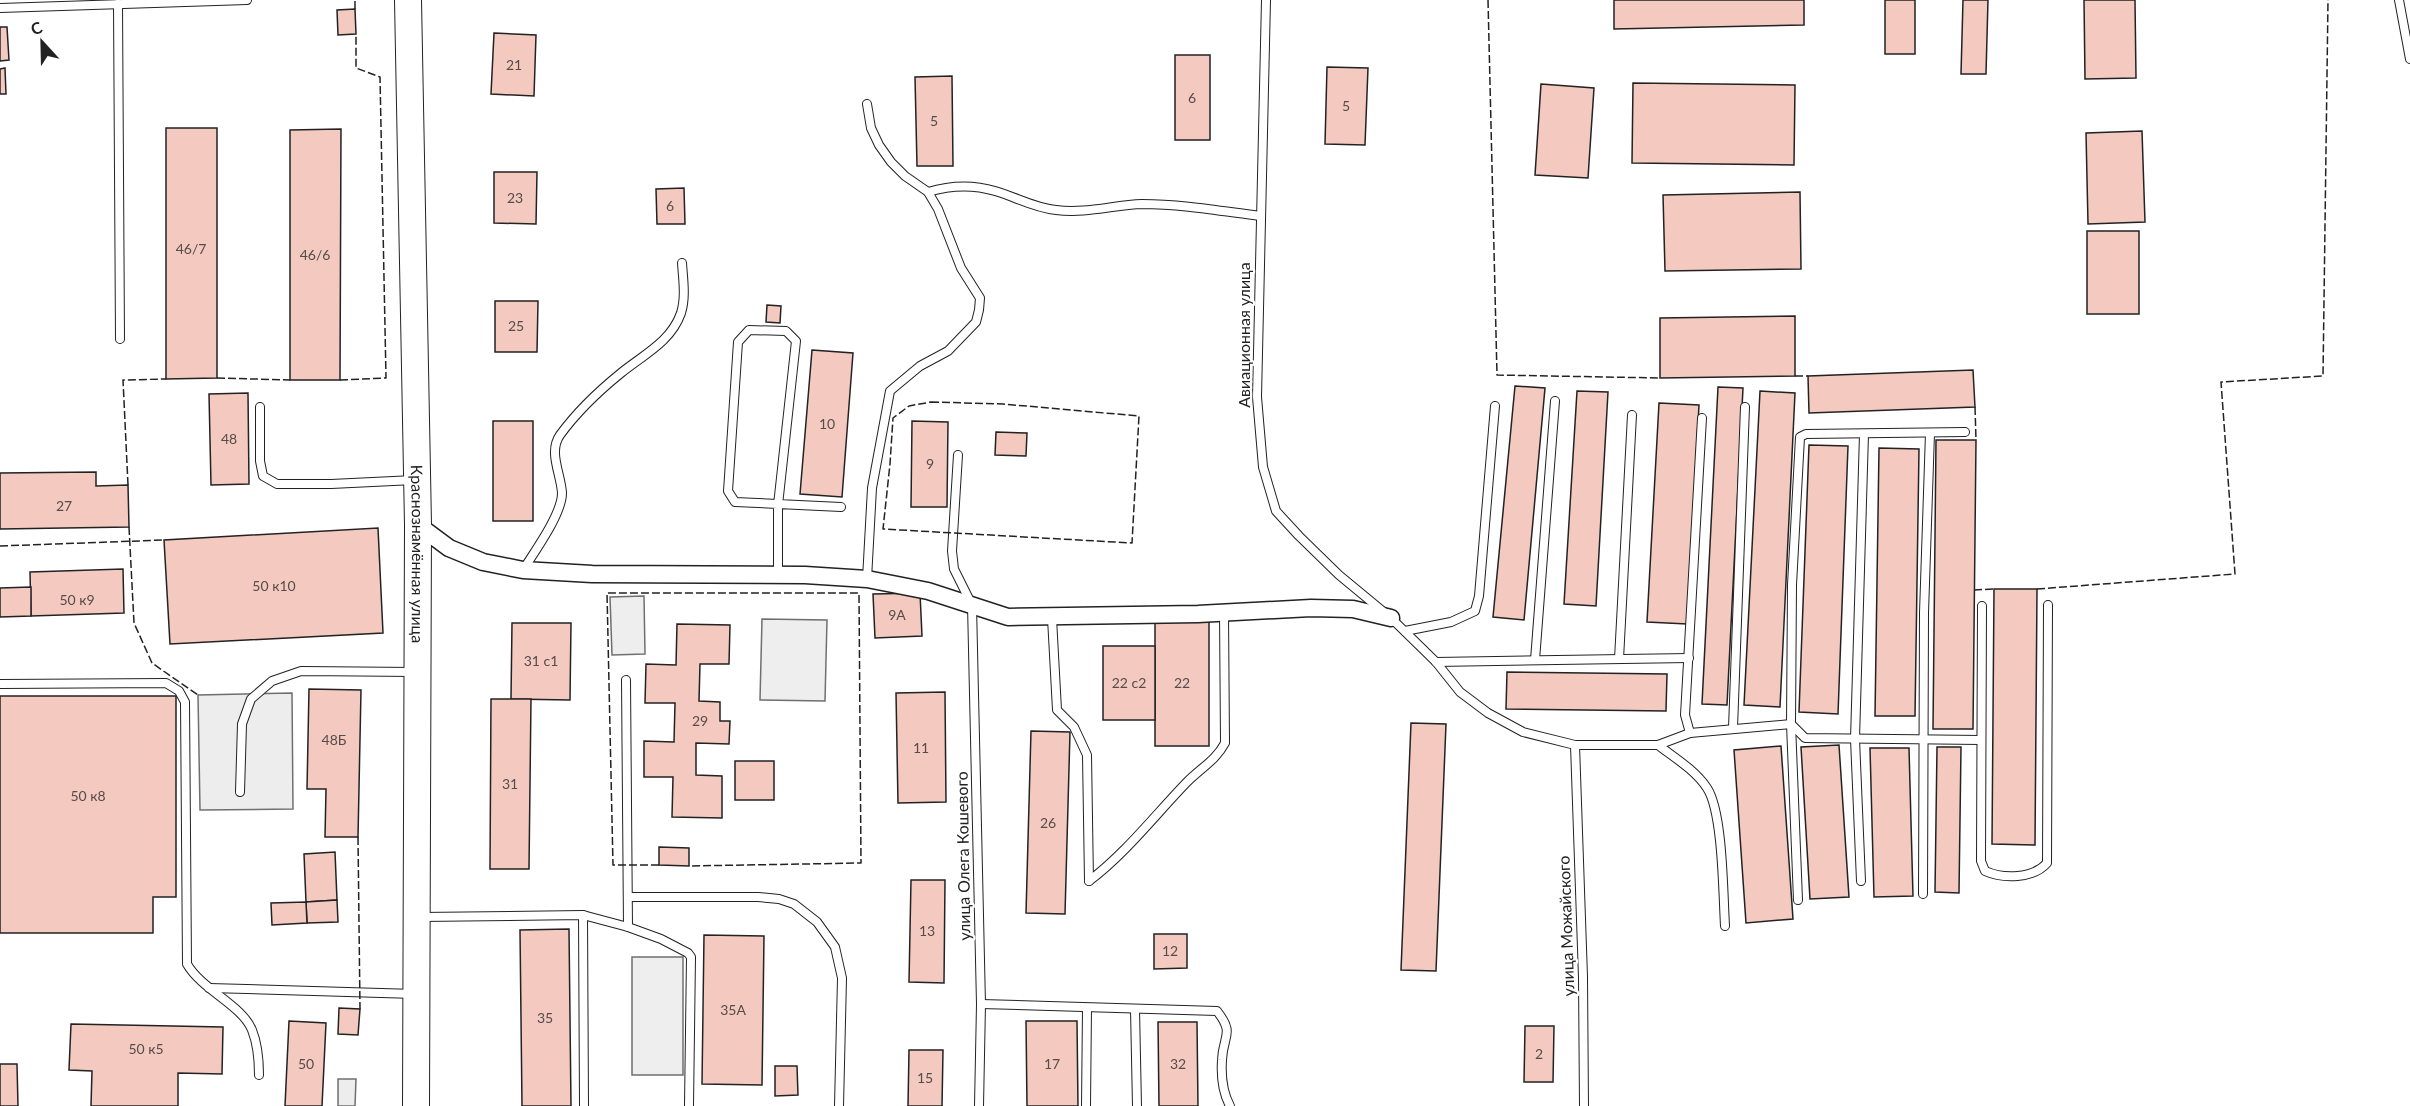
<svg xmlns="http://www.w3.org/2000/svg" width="2410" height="1106" font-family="Lato,sans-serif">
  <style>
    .green { fill: #eee; stroke: #6f6f6f; stroke-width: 1.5 }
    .parking { fill: #ededed; stroke: #6f6f6f; stroke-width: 1.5 }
    .building { fill: #f3c9c0; stroke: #222; stroke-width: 1.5 }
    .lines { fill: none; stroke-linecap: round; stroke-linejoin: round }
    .lane-casing { stroke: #222; stroke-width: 10 }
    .street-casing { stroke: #222; stroke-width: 19 }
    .primary-casing { stroke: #222; stroke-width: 28 }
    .lane { stroke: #fff; stroke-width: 8 }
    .street { stroke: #fff; stroke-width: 16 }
    .primary { stroke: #fff; stroke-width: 26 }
    .fence { stroke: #222; stroke-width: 1.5; stroke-dasharray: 8 3; stroke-linecap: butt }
    .labels { text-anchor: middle; stroke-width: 4.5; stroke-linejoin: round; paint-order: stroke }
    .number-label { font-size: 14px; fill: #564c4a }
    .street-label { font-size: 16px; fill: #222; stroke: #fff }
  </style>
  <rect width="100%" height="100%" fill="#fff"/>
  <g class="green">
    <polygon points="644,596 645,654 612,655 610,597"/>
    <polygon points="762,619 827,620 825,701 760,700"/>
    <rect x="632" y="957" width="51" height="118"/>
  </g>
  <g class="parking">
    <polygon points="292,693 293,809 200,810 198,695"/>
    <polygon points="338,1079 356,1079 355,1106 338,1106"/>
  </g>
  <g class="building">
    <polygon points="1614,0 1804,0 1804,25 1614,29"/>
    <rect x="1885" y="0" width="30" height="54"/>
    <polygon points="1963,0 1988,0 1986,74 1961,74"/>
    <polygon points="2084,0 2135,0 2136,78 2085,79"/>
    <polygon points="355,9 356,34 338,35 337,10"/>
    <polygon points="0,27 7,27 9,60 0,61"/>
    <polygon points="494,33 536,35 534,96 491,94"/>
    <rect x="1175" y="55" width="35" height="85"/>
    <polygon points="1327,67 1368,68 1365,145 1325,144"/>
    <polygon points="5,68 6,94 0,94 0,69"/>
    <polygon points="952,76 953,166 917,166 915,77"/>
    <polygon points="1633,83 1795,85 1794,165 1632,163"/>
    <polygon points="1541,84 1594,88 1588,178 1535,175"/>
    <polygon points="166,128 217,128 217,378 166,379"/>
    <polygon points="341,129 340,380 290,380 290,130"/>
    <polygon points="2142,131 2145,222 2088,224 2086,133"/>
    <polygon points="494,172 537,172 536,224 494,223"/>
    <polygon points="684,188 685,224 657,224 656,189"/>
    <polygon points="1800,192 1801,269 1665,271 1663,195"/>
    <rect x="2087" y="231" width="52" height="83"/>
    <polygon points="495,301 538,301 537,352 495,352"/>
    <polygon points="767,305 781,306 780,323 766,322"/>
    <polygon points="1795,316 1795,376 1660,378 1660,318"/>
    <polygon points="812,350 853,353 842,497 800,494"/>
    <polygon points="1973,370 1975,407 1809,413 1808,376"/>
    <polygon points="1515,386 1545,388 1524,620 1493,617"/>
    <polygon points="1718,387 1743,388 1727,705 1702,704"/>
    <polygon points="1577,391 1608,392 1596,606 1564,604"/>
    <polygon points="1760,391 1795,393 1780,707 1744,705"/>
    <polygon points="248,393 249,484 211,485 209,394"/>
    <polygon points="1659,403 1699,405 1687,624 1647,622"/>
    <rect x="493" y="421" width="40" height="100"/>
    <polygon points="912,421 948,422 947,507 911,507"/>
    <polygon points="996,432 1027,433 1026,456 995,455"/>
    <polygon points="1936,440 1976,440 1973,729 1933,729"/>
    <polygon points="1809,445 1848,446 1838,714 1799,712"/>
    <polygon points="1879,448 1919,449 1915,716 1875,716"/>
    <polygon points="96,472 96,486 128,485 129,527 0,529 0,473"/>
    <polygon points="378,528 383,633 170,644 164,540"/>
    <polygon points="123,569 124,613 31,616 30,572"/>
    <polygon points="31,587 31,616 0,617 0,588"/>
    <polygon points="1994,589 2037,589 2035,845 1992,844"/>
    <polygon points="920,593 922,636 875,638 873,594"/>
    <rect x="1155" y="621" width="54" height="125"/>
    <polygon points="512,623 571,623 570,700 511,699"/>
    <polygon points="677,624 730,625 729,664 700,664 699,701 720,702 720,721 730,721 729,744 696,743 696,775 722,776 722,818 672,817 673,777 644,777 644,741 674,742 675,703 645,703 646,664 676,665"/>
    <rect x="1103" y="646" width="52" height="74"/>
    <polygon points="1507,672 1667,674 1666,711 1506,709"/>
    <polygon points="309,689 361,690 358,837 325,837 326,789 307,789"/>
    <polygon points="945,692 946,802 898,803 896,693"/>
    <polygon points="0,696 176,696 176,897 153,897 153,933 0,933"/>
    <polygon points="491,699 531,699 529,869 490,869"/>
    <polygon points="1411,723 1446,724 1436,971 1401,970"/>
    <polygon points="1031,731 1070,732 1065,914 1026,913"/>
    <polygon points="1839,745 1849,897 1810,899 1801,747"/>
    <polygon points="1781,746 1793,919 1746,923 1734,750"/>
    <polygon points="1937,747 1961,747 1959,893 1935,892"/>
    <polygon points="1870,748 1909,748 1913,896 1874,897"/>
    <rect x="735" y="761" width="39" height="39"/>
    <polygon points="659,847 689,848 689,866 659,865"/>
    <polygon points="335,852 337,900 306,902 304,854"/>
    <polygon points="911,880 945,880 944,983 909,982"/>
    <polygon points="337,900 338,922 307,923 306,902"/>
    <polygon points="306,902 307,923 272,925 271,903"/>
    <polygon points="569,929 571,1106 522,1106 520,930"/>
    <polygon points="1154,934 1187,934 1187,968 1154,969"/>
    <polygon points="704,935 764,936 762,1085 702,1084"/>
    <polygon points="339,1008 360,1009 358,1035 338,1034"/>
    <polygon points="289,1021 326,1023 322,1106 285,1106"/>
    <polygon points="1026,1021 1077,1021 1078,1106 1027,1106"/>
    <polygon points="1158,1022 1197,1022 1198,1106 1159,1106"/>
    <polygon points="71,1024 223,1027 222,1074 178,1073 178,1106 91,1106 92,1071 69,1070"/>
    <polygon points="1525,1026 1554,1026 1553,1082 1524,1082"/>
    <polygon points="909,1050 943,1050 942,1106 908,1106"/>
    <polygon points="0,1064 17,1064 18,1106 0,1106"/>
    <polygon points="775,1066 797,1066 798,1095 775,1096"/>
  </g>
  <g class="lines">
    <g class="lane-casing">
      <g id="lane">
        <polyline points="1266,0 1257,397 1263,467 1276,511 1299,536 1339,575 1391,618 1436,662 1460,692 1488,713 1523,732 1575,745 1658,745 1690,733 1791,724 1805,738 1981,740"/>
        <polyline points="2399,0 2410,59"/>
        <polyline points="118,4 120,339"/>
        <polyline points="0,8 247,0"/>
        <path d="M928,192C951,185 972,184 995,191C1016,197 1034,208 1056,210C1085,214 1114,205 1142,204C1182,204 1221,211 1260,216"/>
        <polyline points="260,407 260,461 263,476 277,484 331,484 414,480"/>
        <polyline points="958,455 952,551 954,569 972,605 981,1004 979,1106"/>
        <path d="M523,570C535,551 562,514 562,493C561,474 548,452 560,435C576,413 600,390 621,373C643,355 671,342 681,313C686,297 683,279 682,263"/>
        <polyline points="778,575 778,505 796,341 786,331 749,330 738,342 728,491 735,502 841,507"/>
        <polyline points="867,579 872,488 890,391 920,366 948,351 976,322 979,310 980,298 961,268 938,209 928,192 905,176 891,162 879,145 871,128 867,104"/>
        <path d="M1982,606L1981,861L1985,871C2003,879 2033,879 2047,863L2048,605"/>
        <polyline points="1052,618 1057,710 1074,727 1087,755 1089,881"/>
        <polyline points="1405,631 1451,622 1475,611 1479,596 1495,406"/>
        <polyline points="1619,659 1632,415"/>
        <polyline points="1535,660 1555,401"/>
        <polyline points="1436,662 1689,658"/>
        <polyline points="626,680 628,927"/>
        <path d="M0,684L166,683L179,691L185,702L187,964C202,990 242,1005 252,1030C258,1045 259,1059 259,1075"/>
        <polyline points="1733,728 1745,407"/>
        <polyline points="1690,733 1685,715 1702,418"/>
        <polyline points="1575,745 1583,977 1584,1106"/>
        <path d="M1658,745C1675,758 1695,770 1707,788C1723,812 1723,893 1725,926"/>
        <polyline points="240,792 242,724 251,699 272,681 301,671 415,672"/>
        <path d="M1089,881C1126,853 1155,815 1187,782C1201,768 1216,760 1225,743L1224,613"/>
        <polyline points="1861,881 1855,739 1864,434"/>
        <polyline points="1923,894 1924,613 1930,433"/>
        <polyline points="628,897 758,897 779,899 794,904 817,922 835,947 842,978 839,1106"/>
        <polyline points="1798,900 1791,724 1792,585 1800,437 1806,434 1965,432"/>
        <polyline points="583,915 584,1106"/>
        <polyline points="420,917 583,915 628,927 661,939 688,953 691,957 689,1106"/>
        <polyline points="209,988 415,994"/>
        <path d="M981,1004L1217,1011C1235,1034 1223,1035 1222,1060C1221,1075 1223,1093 1230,1106"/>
        <polyline points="1135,1009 1137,1106"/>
        <polyline points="1086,1106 1087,1008"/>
      </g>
    </g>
    <g class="street-casing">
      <polyline id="street" points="418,525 449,548 483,562 523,570 592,574 805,575 867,579 928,591 1008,617 1198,614 1311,608 1353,609 1391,618"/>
    </g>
    <g class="primary-casing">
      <g id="primary">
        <path id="s1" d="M408,0L418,525L416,1106"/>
      </g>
    </g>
    <use href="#lane" class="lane"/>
    <use href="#street" class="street"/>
    <use href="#primary" class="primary"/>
    <g class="fence">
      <polyline points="1488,0 1497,375 1660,378"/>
      <polyline points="355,9 355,0"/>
      <polyline points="1795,376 1808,376"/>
      <polyline points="217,378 290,380"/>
      <polyline points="340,380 386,378 380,77 356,68 356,34"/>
      <polygon points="931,402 1003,404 1139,416 1132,543 883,529 890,464 893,418 909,406"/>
      <polyline points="1975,407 1976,440"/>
      <polyline points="128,485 123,380 166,379"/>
      <polyline points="129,527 134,623 152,663 198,695"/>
      <polyline points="0,546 164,540"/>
      <polyline points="2037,589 2235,574 2221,382 2323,376 2328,0"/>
      <polyline points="1974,590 1994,589"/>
      <polyline points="358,837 360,1009"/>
      <polyline points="659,865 613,865 607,593 859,593 861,863 689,866"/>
    </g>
  </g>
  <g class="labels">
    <g class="number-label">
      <text x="514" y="70">21</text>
      <text x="1192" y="103">6</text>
      <text x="1346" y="111">5</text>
      <text x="934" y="126">5</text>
      <text x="515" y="203">23</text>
      <text x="670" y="211">6</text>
      <text x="191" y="254">46/7</text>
      <text x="315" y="260">46/6</text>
      <text x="516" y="331">25</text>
      <text x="827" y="429">10</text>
      <text x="229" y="444">48</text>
      <text x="930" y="469">9</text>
      <text x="64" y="511">27</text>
      <text x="274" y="591">50 к10</text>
      <text x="77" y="605">50 к9</text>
      <text x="897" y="620">9А</text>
      <text x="541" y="666">31 с1</text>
      <text x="1129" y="688">22 с2</text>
      <text x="1182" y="688">22</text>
      <text x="700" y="726">29</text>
      <text x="334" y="745">48Б</text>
      <text x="921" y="753">11</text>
      <text x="510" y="789">31</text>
      <text x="88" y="801">50 к8</text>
      <text x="1048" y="828">26</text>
      <text x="927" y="936">13</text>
      <text x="1170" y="956">12</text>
      <text x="733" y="1015">35А</text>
      <text x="545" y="1023">35</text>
      <text x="146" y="1054">50 к5</text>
      <text x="1539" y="1059">2</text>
      <text x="306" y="1069">50</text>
      <text x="1052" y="1069">17</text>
      <text x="1178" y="1069">32</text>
      <text x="925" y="1083">15</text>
    </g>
    <g class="street-label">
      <text transform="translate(1244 335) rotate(-90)" y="6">Авиационная улица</text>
      <text dy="6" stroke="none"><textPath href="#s1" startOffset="554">Краснознамённая улица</textPath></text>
      <text transform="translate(963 856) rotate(-91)" y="6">улица Олега Кошевого</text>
      <text transform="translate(1566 926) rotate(-92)" y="6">улица Можайского</text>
    </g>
  </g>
  <g transform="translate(42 42) rotate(338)" stroke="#ffffff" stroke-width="4.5" paint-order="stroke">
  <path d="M0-4.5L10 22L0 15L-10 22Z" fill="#222222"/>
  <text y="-9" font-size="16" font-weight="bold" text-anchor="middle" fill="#222222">С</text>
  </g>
</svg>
